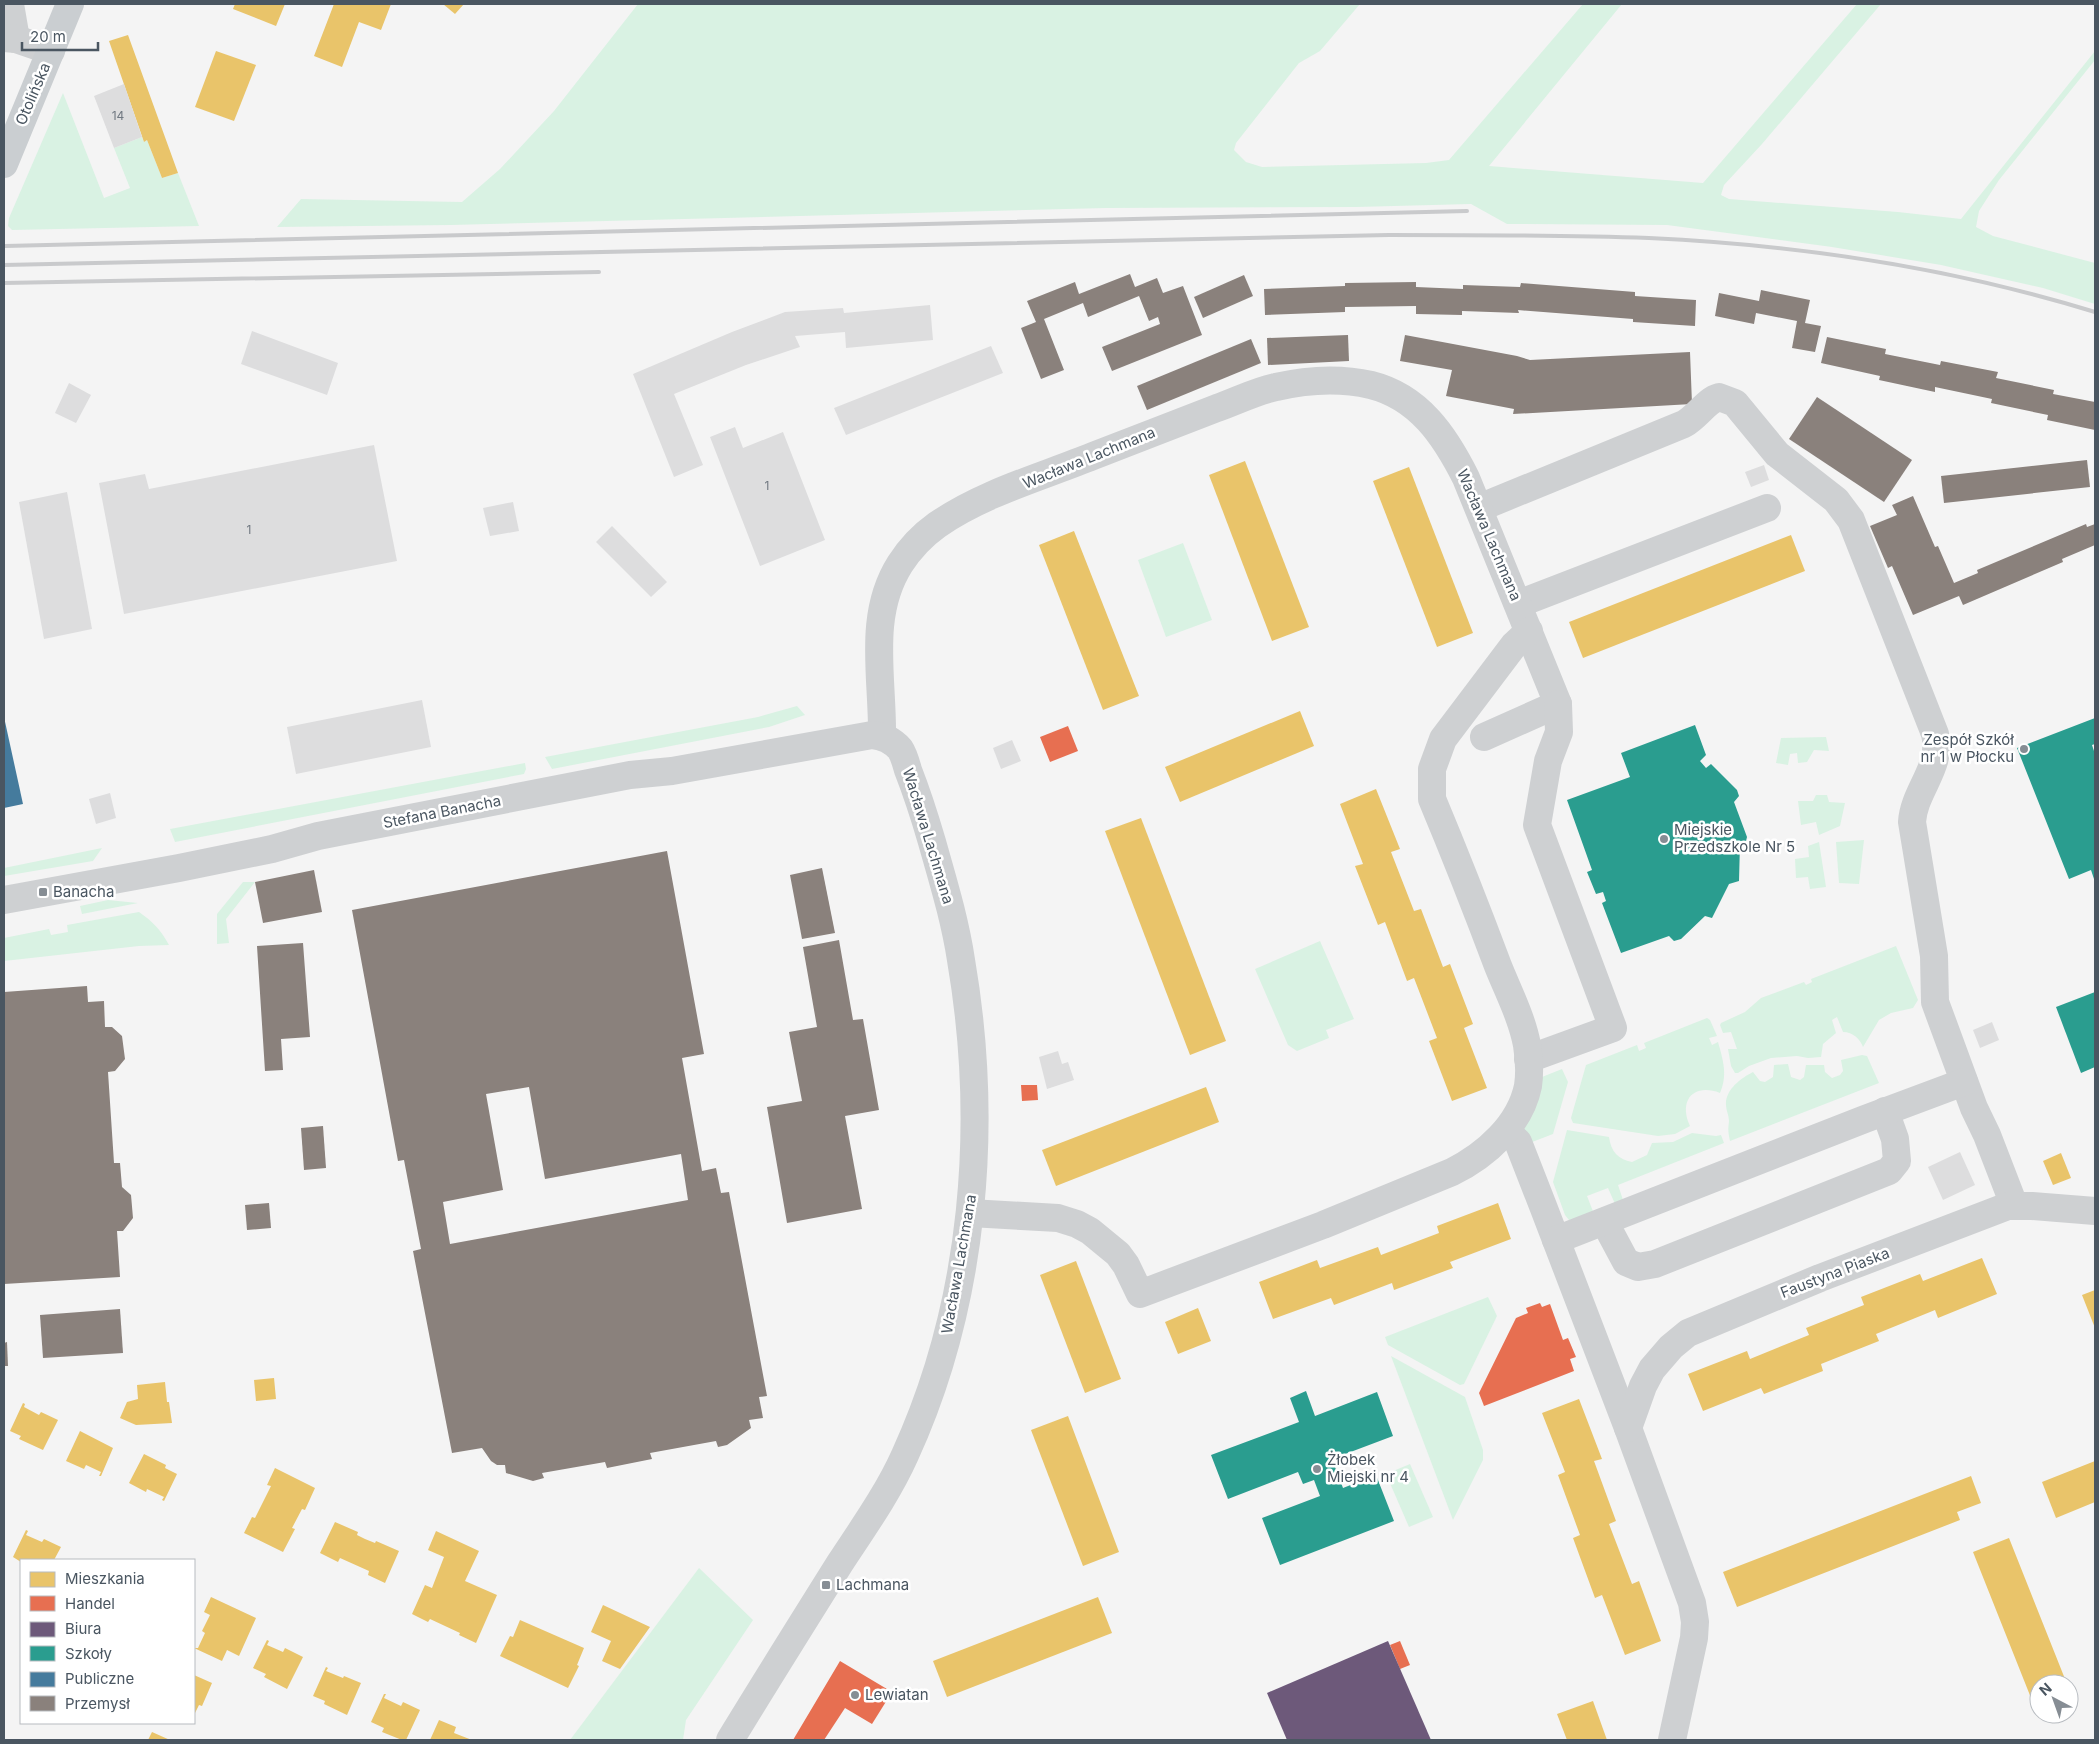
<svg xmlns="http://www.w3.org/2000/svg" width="2099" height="1744" font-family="Inter,sans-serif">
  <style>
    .green { fill: #d9f2e3 }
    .homes { fill: #e9c46a }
    .shops { fill: #e76f51 }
    .offices { fill: #6d597a }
    .schools { fill: #2a9d8f }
    .public { fill: #457b9d }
    .industry { fill: #8a817c; fill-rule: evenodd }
    .building { fill: #ddddde }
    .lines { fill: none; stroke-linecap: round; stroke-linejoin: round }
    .minor { stroke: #ced0d2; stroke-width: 28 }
    .major { stroke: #caced1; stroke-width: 28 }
    .rail { stroke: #c9cacc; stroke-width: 4 }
    .poi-dot { fill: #868d94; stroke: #fff; stroke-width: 2 }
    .labels { text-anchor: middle; stroke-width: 5; stroke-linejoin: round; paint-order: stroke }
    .number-label { font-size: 12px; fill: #707881 }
    .street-label { font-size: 15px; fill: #4a5661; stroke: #fff }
    .poi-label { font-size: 15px; fill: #4a5661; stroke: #fff; text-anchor: start }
  </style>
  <rect width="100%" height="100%" fill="#f4f4f4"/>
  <g class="green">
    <polygon points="638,4 1360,4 1320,51 1299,63 1236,143 1234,150 1246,162 1262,167 1426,163 1449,160 1583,4 1622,4 1489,166 1703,183 1857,4 1881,4 1762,144 1724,185 1721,195 1729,199 1898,212 1961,219 2095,51 2095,60 1999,180 1979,211 1976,227 1993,236 2095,263 2095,304 2043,288 1941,265 1832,247 1667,225 1507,224 1471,204 1356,207 1106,208 451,225 277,227 301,199 462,202 500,169 554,111"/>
    <polygon points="63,93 104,198 130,188 114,148 142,137 144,142 147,140 162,178 178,173 199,226 12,230 8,226 9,218"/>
    <polygon points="1183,543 1212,620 1166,637 1138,560"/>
    <polygon points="797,706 805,715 769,727 552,769 545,757 758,717"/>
    <polygon points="1826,737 1829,751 1814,750 1807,762 1798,763 1797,753 1790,754 1788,765 1776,763 1781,738"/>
    <polygon points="525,763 526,769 524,774 175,842 170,829"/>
    <polygon points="1816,795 1827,795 1829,802 1845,803 1840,826 1819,835 1816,822 1801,825 1798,801 1813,801"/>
    <polygon points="1864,840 1859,884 1839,883 1836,842"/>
    <polygon points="1819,842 1826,887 1810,889 1808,877 1796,878 1795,859 1809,857 1808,846"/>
    <polygon points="102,848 93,861 4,876 4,868"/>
    <polygon points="243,882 255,882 226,919 229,943 217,944 217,914"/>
    <polygon points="108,900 138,903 82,914 80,906"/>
    <path d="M139,912C152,921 161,930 169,945L139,946L4,961V938L49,929L51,935L68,932L67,925Z"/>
    <polygon points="1320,941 1354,1019 1326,1030 1329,1038 1297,1051 1288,1045 1255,969"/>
    <path d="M1896,946L1918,1000L1913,1008L1891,1013L1879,1020L1863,1047C1860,1039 1853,1032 1843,1032L1837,1017L1832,1020L1836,1033L1823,1044L1821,1057L1808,1058L1797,1056L1771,1058L1749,1066L1738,1073H1735L1731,1066L1728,1049H1737L1731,1032L1723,1033L1720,1025L1721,1023L1745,1012L1761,998L1804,982L1806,985L1812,982L1811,979Z"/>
    <path d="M1707,1018L1710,1020L1717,1036L1709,1038L1712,1045L1718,1042C1723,1060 1728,1075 1720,1093C1694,1083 1678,1100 1690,1126L1675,1134L1658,1136L1573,1123L1571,1118L1586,1065L1637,1045L1639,1051L1646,1048L1644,1043Z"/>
    <path d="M1862,1055L1867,1056L1879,1083L1730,1141C1728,1132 1728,1130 1729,1121C1729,1116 1726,1110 1726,1105C1725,1090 1741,1078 1753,1072L1760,1081L1765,1082L1773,1077L1774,1065L1788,1064L1791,1077L1800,1080L1804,1077L1806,1065H1824L1825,1072L1832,1078L1840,1075L1843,1071L1841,1060Z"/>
    <polygon points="1562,1069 1568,1082 1553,1134 1527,1144 1521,1124 1537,1079"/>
    <path d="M1567,1130L1609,1137C1611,1152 1618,1159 1632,1162L1647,1155L1652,1143L1673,1142L1692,1133L1716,1136L1721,1135L1724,1143L1618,1185L1624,1203L1616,1206L1608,1188L1587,1196L1594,1214L1569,1220L1565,1215L1553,1182Z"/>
    <polygon points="1488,1297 1497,1316 1464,1384 1460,1385 1388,1345 1385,1337"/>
    <polygon points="1391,1356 1465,1397 1483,1450 1483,1460 1453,1520"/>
    <polygon points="1410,1464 1433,1517 1409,1527 1386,1474"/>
    <polygon points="699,1568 753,1620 686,1720 683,1740 570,1740"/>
  </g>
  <g class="homes">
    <polygon points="235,4 285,4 276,26 233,9"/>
    <polygon points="334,4 391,4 381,30 359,22 342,67 314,56"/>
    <polygon points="443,4 464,4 455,14"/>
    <polygon points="128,35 178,173 162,178 147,140 144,142 109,41"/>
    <polygon points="216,51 256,65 234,121 195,107"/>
    <polygon points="1245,461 1309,627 1272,641 1209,475"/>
    <polygon points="1409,467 1473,633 1437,647 1373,481"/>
    <polygon points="1074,531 1139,696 1103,710 1039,545"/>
    <polygon points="1791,535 1805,571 1583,658 1569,622"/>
    <polygon points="1300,711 1314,746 1180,802 1165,767"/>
    <polygon points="1376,789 1400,849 1391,852 1414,911 1421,909 1443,967 1450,964 1473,1024 1464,1028 1487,1088 1452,1101 1429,1041 1437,1038 1414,978 1407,981 1385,922 1378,925 1355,866 1363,864 1340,804"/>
    <polygon points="1141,818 1226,1041 1190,1055 1105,831"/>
    <polygon points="1206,1087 1219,1122 1056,1186 1042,1150"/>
    <polygon points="2061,1153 2071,1178 2053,1185 2043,1161"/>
    <polygon points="1498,1203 1511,1239 1450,1262 1453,1268 1394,1290 1392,1283 1334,1305 1331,1298 1273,1319 1259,1282 1317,1260 1320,1268 1378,1247 1381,1255 1439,1233 1437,1226"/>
    <polygon points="1982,1258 1997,1294 1938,1318 1935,1310 1876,1334 1879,1341 1821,1364 1823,1371 1764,1394 1761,1388 1703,1411 1688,1374 1747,1351 1750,1359 1809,1335 1806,1328 1864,1305 1861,1297 1920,1274 1923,1281"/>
    <polygon points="1076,1261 1121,1379 1085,1393 1040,1275"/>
    <polygon points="2095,1290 2095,1328 2082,1295"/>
    <polygon points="1198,1308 1211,1341 1178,1354 1165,1322"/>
    <polygon points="274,1378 276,1399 256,1401 254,1380"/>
    <polygon points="165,1382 167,1402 169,1402 172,1423 136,1425 120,1418 127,1402 138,1399 137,1385"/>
    <polygon points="1579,1399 1602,1459 1594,1461 1616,1521 1609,1524 1632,1584 1639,1581 1661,1641 1625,1655 1602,1595 1595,1598 1573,1538 1580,1535 1558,1475 1565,1472 1542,1413"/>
    <polygon points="23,1403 25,1404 24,1407 39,1415 41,1412 58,1420 43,1450 19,1439 21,1436 10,1431"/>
    <polygon points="1068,1416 1119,1552 1083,1566 1031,1430"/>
    <polygon points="80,1431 113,1448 101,1476 99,1476 101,1472 86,1465 84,1469 66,1461"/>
    <polygon points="144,1454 166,1465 165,1468 177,1474 164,1501 162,1500 164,1497 147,1489 146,1492 129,1483"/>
    <polygon points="2095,1461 2095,1502 2056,1518 2042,1482"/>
    <polygon points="275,1468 315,1488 305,1510 302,1509 292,1528 295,1529 283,1552 244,1533 252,1517 255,1518 271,1486 267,1485"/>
    <polygon points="1971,1476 1981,1503 1957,1512 1960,1520 1737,1607 1723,1572"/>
    <polygon points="335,1522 358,1532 357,1535 365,1539 375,1543 376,1541 399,1551 385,1583 368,1575 369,1571 340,1558 338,1562 320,1553"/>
    <polygon points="26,1530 28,1531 26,1535 42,1542 44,1539 61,1547 54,1560 21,1562 13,1557"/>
    <polygon points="436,1531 479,1551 465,1581 497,1595 476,1643 459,1635 460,1633 430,1619 428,1622 412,1614 425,1585 432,1588 444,1557 428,1550"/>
    <polygon points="2009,1538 2067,1684 2039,1684 2039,1718 1973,1552"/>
    <polygon points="211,1597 256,1618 239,1656 227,1650 222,1661 194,1648 198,1648 205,1633 202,1631 210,1615 204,1612"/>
    <polygon points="1098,1597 1112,1633 947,1697 933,1661"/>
    <polygon points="603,1605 650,1627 620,1669 602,1661 611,1641 591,1632"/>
    <polygon points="520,1620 584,1648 577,1665 579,1666 568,1688 500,1656 510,1636 513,1637"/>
    <polygon points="267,1640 269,1641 267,1645 283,1652 285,1648 303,1657 287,1689 264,1677 266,1674 253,1668"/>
    <polygon points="326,1667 328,1668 326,1671 343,1678 344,1676 361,1683 347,1715 324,1704 325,1701 313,1696"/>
    <polygon points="194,1675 212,1683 202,1706 199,1705 194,1715"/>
    <polygon points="384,1694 386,1694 384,1698 401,1706 403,1702 420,1710 406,1740 402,1740 382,1732 384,1728 371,1722"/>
    <polygon points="1593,1701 1607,1740 1567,1740 1557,1714"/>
    <polygon points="439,1720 456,1727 454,1733 472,1740 430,1740"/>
    <polygon points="152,1732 170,1740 148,1740"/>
  </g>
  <g class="shops">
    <polygon points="1068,726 1078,751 1050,762 1040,737"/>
    <polygon points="1021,1085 1037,1085 1038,1100 1022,1101"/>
    <polygon points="1540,1303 1542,1307 1550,1304 1563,1340 1568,1338 1576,1357 1570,1359 1574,1371 1484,1406 1479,1393 1516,1318 1528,1313 1526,1308"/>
    <polygon points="1400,1641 1410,1665 1400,1669 1390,1645"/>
    <polygon points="840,1661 892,1692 872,1724 845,1708 824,1740 793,1740"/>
  </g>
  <polygon class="offices" points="1388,1641 1431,1740 1287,1740 1267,1693"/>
  <g class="schools">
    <polygon points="2095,718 2095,744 2092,745 2095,754 2095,882 2091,870 2069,879 2017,748"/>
    <polygon points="1695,725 1706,755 1700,761 1706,768 1711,764 1737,790 1739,796 1734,802 1747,837 1746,841 1740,843 1739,881 1729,884 1712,918 1705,916 1681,939 1674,941 1669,936 1621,953 1602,903 1606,901 1603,892 1596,894 1587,872 1592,870 1567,800 1630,777 1621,753"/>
    <polygon points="2095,992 2095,1067 2081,1073 2056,1007"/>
    <polygon points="1306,1391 1315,1416 1377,1392 1393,1436 1332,1459 1343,1488 1376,1475 1394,1521 1280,1565 1262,1518 1320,1496 1314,1480 1303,1484 1298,1472 1228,1499 1211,1455 1299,1422 1290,1398"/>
  </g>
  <polygon class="public" points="4,717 23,804 4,808"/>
  <g class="industry">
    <polygon points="1130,274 1135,287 1157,278 1163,293 1183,286 1202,335 1112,371 1102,347 1160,324 1158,317 1149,321 1139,296 1088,317 1083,303 1044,319 1064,370 1041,379 1021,328 1036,322 1027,301 1075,282 1079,294"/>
    <polygon points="1244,275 1253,296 1203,318 1194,297"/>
    <polygon points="1416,282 1416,287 1463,289 1463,285 1520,287 1521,283 1635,292 1635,296 1696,300 1695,326 1633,322 1633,319 1518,310 1519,313 1462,311 1462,315 1416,314 1416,306 1345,307 1345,312 1265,315 1264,289 1345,286 1345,283"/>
    <polygon points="1761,290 1810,300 1805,323 1821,326 1815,352 1792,348 1797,321 1756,313 1754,324 1715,316 1719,293 1759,301"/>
    <polygon points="1348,335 1349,361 1268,365 1267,338"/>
    <polygon points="1405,335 1517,356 1530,360 1690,352 1692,404 1513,414 1514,409 1446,396 1452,370 1400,361"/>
    <polygon points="1827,337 1886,349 1885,354 1940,365 1941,361 1998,372 1996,378 2054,390 2053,394 2095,402 2095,430 2047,420 2048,415 1991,403 1992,399 1935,387 1935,392 1879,380 1880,376 1821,363"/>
    <polygon points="1251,339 1261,363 1147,410 1137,386"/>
    <polygon points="1817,397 1912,460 1884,502 1789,439"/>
    <polygon points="2087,460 2090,487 1944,503 1941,476"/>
    <polygon points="1913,496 1935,547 1938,546 1954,583 1978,573 1977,570 2086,524 2087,527 2095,524 2095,545 2062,559 2063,562 1963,605 1959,596 1913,615 1892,566 1888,568 1870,526 1897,515 1892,505"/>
    <path d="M667,851L704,1054L682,1058L702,1171L716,1168L721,1193L729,1192L767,1396L759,1397L763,1418L749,1420L751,1428L727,1445L718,1447L716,1441L650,1453L652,1459L607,1468L605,1462L542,1473L544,1478L533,1481L506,1473L505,1465H497L491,1461L482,1448L452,1453L413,1251L421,1249L404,1160L398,1161L352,910ZM529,1087L545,1179L681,1154L688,1200L450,1244L443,1202L503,1190L486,1094Z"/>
    <polygon points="822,868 835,933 802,939 790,875"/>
    <polygon points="314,870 322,912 263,923 255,882"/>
    <polygon points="839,940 853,1020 863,1019 879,1110 845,1116 862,1209 787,1223 767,1107 802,1101 789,1032 817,1027 803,947"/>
    <polygon points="303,943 310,1037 281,1039 283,1070 265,1071 257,946"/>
    <polygon points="87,986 88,1002 104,1001 105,1027 112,1027 122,1036 125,1059 115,1071 108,1072 114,1163 120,1163 122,1187 131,1195 133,1218 123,1231 117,1231 120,1277 4,1284 4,992"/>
    <polygon points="323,1126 326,1168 304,1170 301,1128"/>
    <polygon points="269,1203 271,1228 247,1230 245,1205"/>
    <polygon points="120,1309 123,1353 43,1358 40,1315"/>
    <polygon points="7,1342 8,1366 4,1366 4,1343"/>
  </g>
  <g class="building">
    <polygon points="124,84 142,137 114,148 94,96"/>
    <polygon points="930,305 933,340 846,348 845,332 795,336 800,347 746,365 674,394 703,465 674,477 633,374 732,332 785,312 843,308 844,313"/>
    <polygon points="252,331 338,363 327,395 241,364"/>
    <polygon points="991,346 1003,373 846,435 834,408"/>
    <polygon points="69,383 91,395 76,423 55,413"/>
    <polygon points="735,427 743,448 783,432 825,540 760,566 710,437"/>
    <polygon points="374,445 397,561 124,614 99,483 145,474 149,489"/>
    <polygon points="1764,465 1769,480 1751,487 1745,472"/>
    <polygon points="67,492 92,629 44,639 19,502"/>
    <polygon points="513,502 519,531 490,536 483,508"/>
    <polygon points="612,526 667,582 651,597 596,542"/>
    <polygon points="422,700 431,747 296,774 287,727"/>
    <polygon points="1012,740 1021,761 1001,769 993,748"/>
    <polygon points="110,793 116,818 96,824 89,799"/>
    <polygon points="1992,1022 1999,1040 1980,1048 1973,1030"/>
    <polygon points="1058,1051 1062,1064 1068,1062 1074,1080 1047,1089 1039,1057"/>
    <polygon points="1960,1152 1975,1185 1943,1200 1928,1167"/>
  </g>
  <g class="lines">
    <g class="minor">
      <polyline points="10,4 16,39"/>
      <polyline points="4,38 16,39 51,51"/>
      <path d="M1479,508L1684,424C1697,417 1707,400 1719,397L1735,403L1777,454L1836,500L1851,520L1935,734C1943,767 1914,790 1912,822L1934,956L1935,1002L1974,1108L1987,1135L2014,1205"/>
      <polyline points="1518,604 1767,508"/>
      <path d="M882,736C883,678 867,616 900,564C909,550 923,535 937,525C983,493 1041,477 1093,456C1134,440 1176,424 1217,408C1237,401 1256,391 1276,387C1306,380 1341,378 1371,385C1419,397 1445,436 1466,478L1558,704L1484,737"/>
      <path d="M4,900L179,868L272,849L318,836L630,775L672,771L872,735C883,736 892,740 900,749C904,755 906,763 908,770C917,793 925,818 932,842C943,881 955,920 961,960C989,1124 975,1302 905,1455C888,1493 863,1528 840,1563C803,1622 766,1681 730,1740"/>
      <polyline points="1528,1059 1613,1028 1537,825 1548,761 1559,732 1558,704"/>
      <polyline points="1506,1131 1518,1142 1543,1206 1628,1428 1692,1603 1695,1622 1694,1638 1672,1740"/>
      <path d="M970,1213L1058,1218L1077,1224L1090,1231L1118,1254L1126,1265L1140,1294L1323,1225L1452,1172C1486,1155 1520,1125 1528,1086C1530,1073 1529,1058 1527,1045C1522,1018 1508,991 1498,966C1477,910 1455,854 1432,799V769L1443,739L1514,645L1529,631"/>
      <polyline points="1606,1221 1611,1234 1626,1262 1638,1267 1655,1264 1889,1171 1897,1161 1895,1139 1885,1111"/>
      <polyline points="1556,1240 1865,1119 1964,1082"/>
      <polyline points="1628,1428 1643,1386 1652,1369 1671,1347 1688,1333 1820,1278 2008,1206 2032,1206 2095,1211"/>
    </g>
    <polyline class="major" points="4,164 70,4"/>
    <g class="rail">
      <polyline points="5,246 1467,211"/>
      <path d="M4,265L1389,235C1476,235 1562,235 1649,238C1799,245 1952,268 2095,312"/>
      <polyline points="4,283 599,272"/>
    </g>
  </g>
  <g class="poi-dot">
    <circle cx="2024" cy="749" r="5"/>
    <circle cx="1664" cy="839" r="5"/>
    <rect x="38" y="887" width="10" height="10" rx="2.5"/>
    <circle cx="1317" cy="1469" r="5"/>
    <rect x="821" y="1580" width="10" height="10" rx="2.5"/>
    <circle cx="855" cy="1695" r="5"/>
  </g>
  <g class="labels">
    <g class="number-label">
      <text x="118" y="120">14</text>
      <text x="767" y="490">1</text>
      <text x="249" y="534">1</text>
    </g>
    <g class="street-label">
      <text transform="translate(33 94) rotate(-67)" y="5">Otolińska</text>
      <text transform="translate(1089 458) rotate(-22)" y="5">Wacława Lachmana</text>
      <text transform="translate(1489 535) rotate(67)" y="5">Wacława Lachmana</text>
      <text transform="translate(442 812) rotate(-11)" y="5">Stefana Banacha</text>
      <text transform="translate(928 836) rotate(73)" y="5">Wacława Lachmana</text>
      <text transform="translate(959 1264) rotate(-80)" y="5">Wacława Lachmana</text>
      <text transform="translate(1835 1273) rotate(-21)" y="5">Faustyna Piaska</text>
    </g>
    <g class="poi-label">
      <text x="2014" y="745" text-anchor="end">Zespół Szkół<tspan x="2014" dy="17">nr 1 w Płocku</tspan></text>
      <text x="1674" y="835">Miejskie<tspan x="1674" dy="17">Przedszkole Nr 5</tspan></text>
      <text x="53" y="897">Banacha</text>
      <text x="1327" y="1465">Żłobek<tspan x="1327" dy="17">Miejski nr 4</tspan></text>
      <text x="836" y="1590">Lachmana</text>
      <text x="865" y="1700">Lewiatan</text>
    </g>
  </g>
  <rect width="2099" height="1744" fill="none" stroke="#4a5661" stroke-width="10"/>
  <rect x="20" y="1559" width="175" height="165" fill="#ffffff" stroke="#b7bbc0"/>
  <rect x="30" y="1572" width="25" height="15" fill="#e9c46a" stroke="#b7bbc0"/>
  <text x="65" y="1584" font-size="15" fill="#4a5661">Mieszkania</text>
  <rect x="30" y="1596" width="25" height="15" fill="#e76f51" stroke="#b7bbc0"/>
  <text x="65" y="1609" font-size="15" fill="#4a5661">Handel</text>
  <rect x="30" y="1622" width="25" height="15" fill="#6d597a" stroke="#b7bbc0"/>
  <text x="65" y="1634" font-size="15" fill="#4a5661">Biura</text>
  <rect x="30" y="1646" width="25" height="15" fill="#2a9d8f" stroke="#b7bbc0"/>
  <text x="65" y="1659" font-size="15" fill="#4a5661">Szkoły</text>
  <rect x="30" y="1672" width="25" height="15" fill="#457b9d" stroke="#b7bbc0"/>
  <text x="65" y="1684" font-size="15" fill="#4a5661">Publiczne</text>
  <rect x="30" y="1696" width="25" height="15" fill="#8a817c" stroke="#b7bbc0"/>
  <text x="65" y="1709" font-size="15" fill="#4a5661">Przemysł</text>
  <g transform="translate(2054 1699) rotate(319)"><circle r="24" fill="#ffffff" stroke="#b7bbc0"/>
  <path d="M0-4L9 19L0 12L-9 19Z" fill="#868d94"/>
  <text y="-8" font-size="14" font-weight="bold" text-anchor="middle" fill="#4a5661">N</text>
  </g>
  <path d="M22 42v8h76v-8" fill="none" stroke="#4a5661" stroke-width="2.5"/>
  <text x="30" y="42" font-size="15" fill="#4a5661" stroke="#ffffff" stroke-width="4" paint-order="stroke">20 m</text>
</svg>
